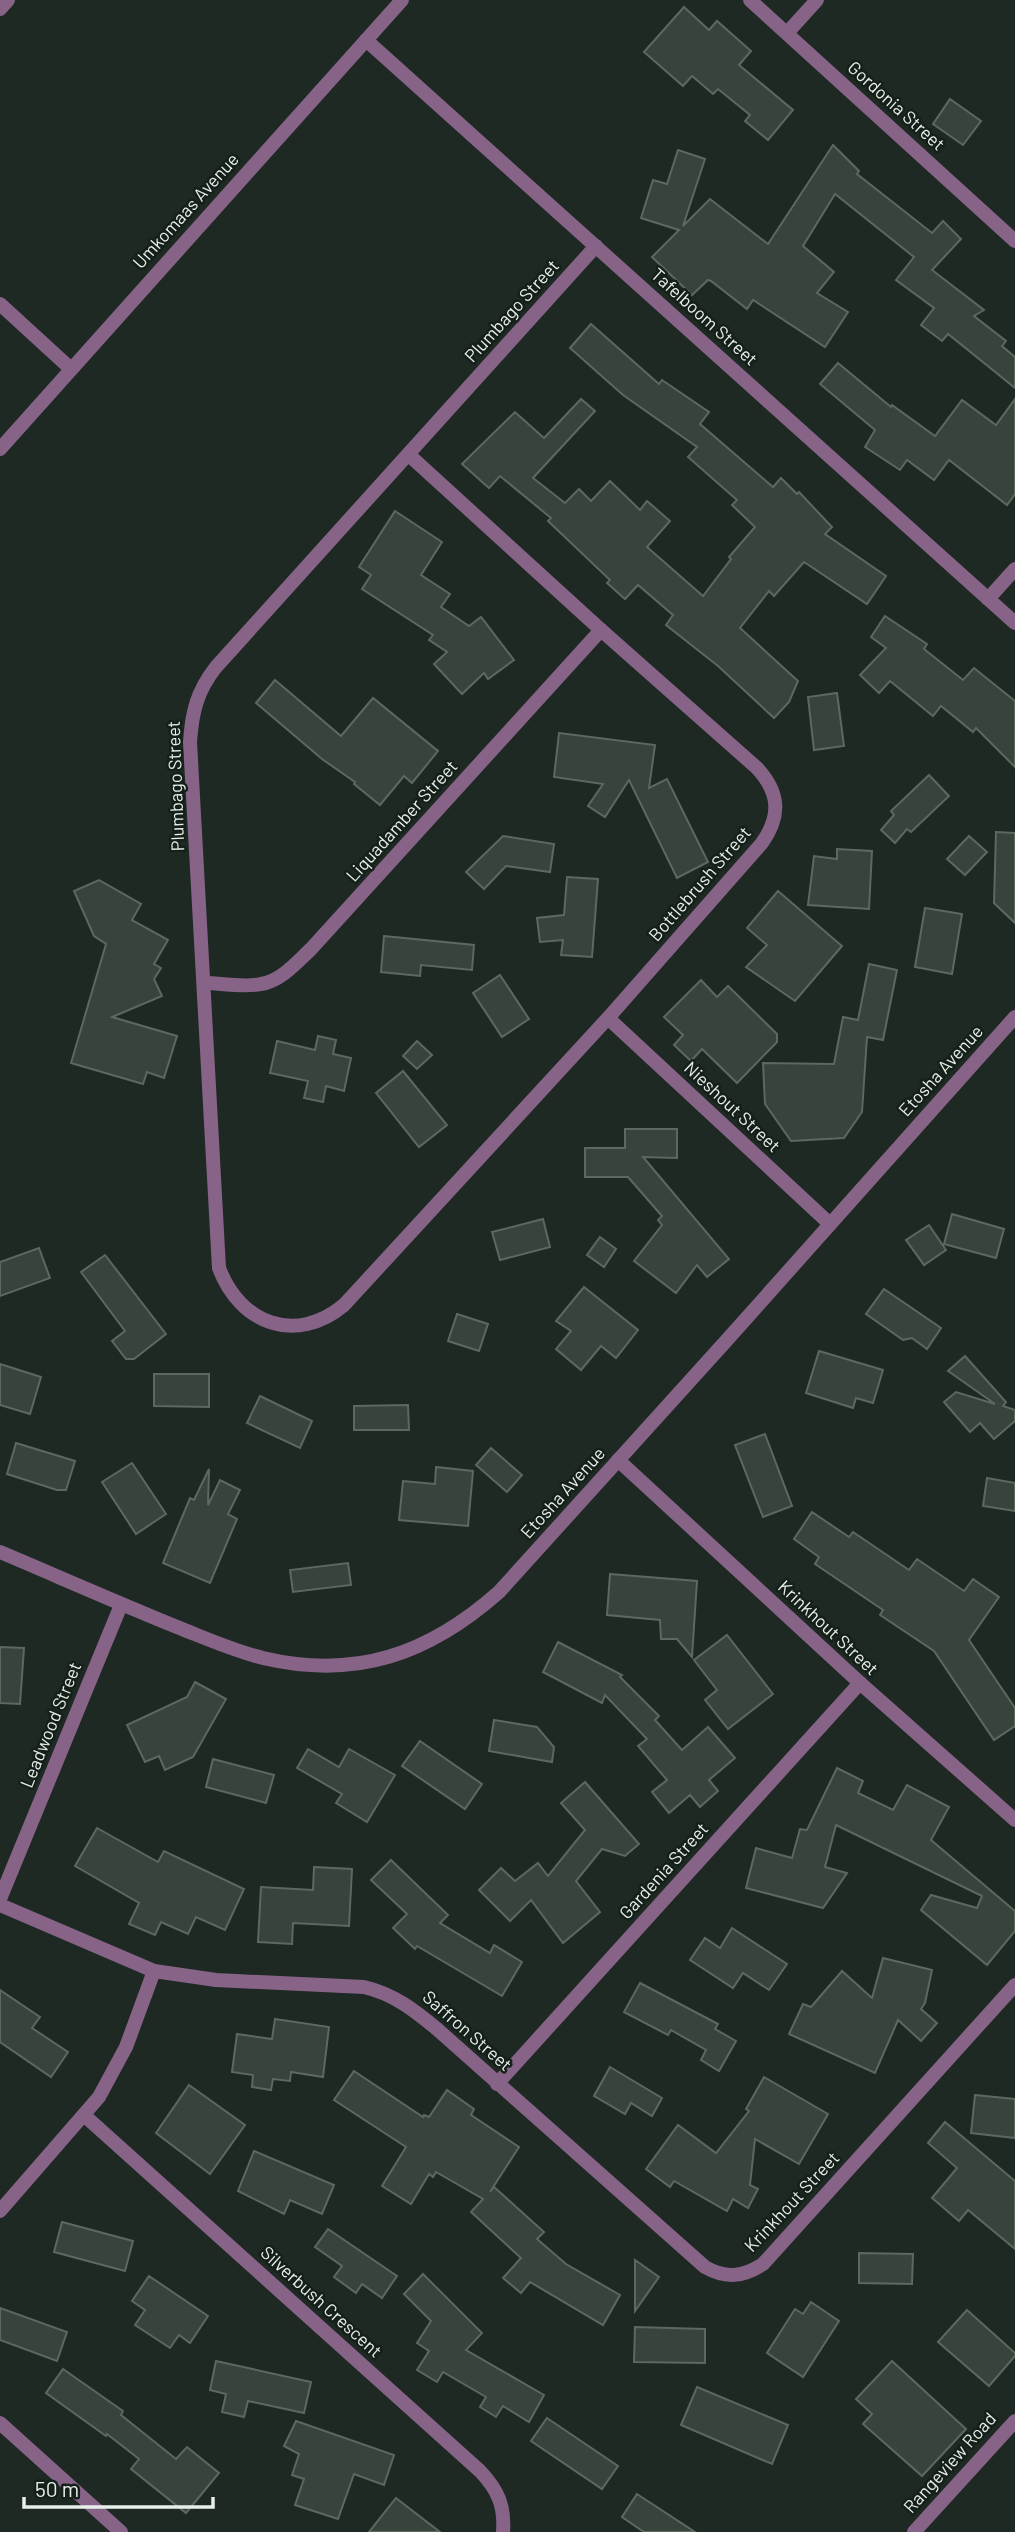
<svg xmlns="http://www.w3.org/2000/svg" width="1015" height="2532" font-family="Barlow,sans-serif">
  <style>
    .building { fill: #37433b; stroke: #5b6960; stroke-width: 2 }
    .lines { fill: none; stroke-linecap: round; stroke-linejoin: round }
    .minor { stroke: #876388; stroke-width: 14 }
    .labels { text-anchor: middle; stroke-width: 5; stroke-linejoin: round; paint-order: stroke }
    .street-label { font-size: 18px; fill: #e8efea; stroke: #142019 }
  </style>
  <rect width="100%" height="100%" fill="#1d2922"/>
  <g class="building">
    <polygon points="684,7 709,30 717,21 751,51 739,65 793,110 768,140 745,121 750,115 718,89 713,94 692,76 683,86 644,52"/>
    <polygon points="950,99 981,121 963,145 933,124"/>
    <polygon points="833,145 859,171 857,174 932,233 943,221 961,239 932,270 984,310 974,316 1006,341 1002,346 1015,357 1015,388 948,334 942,341 921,325 934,308 896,280 914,257 835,194 803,246 834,272 817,293 848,312 825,347 753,300 747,309 711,281 708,280 692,295 652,257 679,230 641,218 653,180 667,184 678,150 705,159 683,226 710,199 768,244"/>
    <polygon points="591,324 659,384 662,380 709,412 700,424 773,487 781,478 797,494 799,492 832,527 825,534 886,576 867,604 804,562 774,596 769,591 740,628 798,681 789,702 774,718 718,666 666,625 673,615 638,585 625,599 607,583 610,580 548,521 551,518 500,476 489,488 462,464 515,412 544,438 581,399 595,411 533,478 565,503 579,489 591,501 610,481 640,510 647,501 670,521 647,547 703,596 731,559 729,557 755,527 732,505 737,500 688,457 697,447 623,395 570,348"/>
    <polygon points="838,363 891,407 892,405 935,436 962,400 996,425 1015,399 1015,494 1007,505 949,460 934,480 907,460 900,470 865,447 875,430 820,384"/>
    <polygon points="395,511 442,542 421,575 450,594 441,607 469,626 481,617 514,660 488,679 484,673 462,694 434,664 447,652 429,640 433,635 362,589 371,575 359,567"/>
    <polygon points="885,616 927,644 924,649 963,680 974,668 1015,701 1015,767 976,728 973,732 941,706 933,716 890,681 879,693 860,675 886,648 871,637"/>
    <polygon points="275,680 341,736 373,698 438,751 412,783 404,776 380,805 354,784 355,782 322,759 256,703"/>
    <polygon points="837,693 844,746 814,750 808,697"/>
    <polygon points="559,733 655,745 649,788 667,779 708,862 677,878 629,780 605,817 588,806 603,784 554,777"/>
    <polygon points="929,775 949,796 911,832 907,829 895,843 881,830 894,815 891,811"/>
    <polygon points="996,832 1015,833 1015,923 994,903"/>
    <polygon points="503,836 554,844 550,872 506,866 484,889 466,872"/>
    <polygon points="969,836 987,852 965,875 947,859"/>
    <polygon points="837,849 872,851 869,909 808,905 814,856 837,859"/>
    <polygon points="567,877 598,879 592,957 561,955 563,940 540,942 537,918 564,915"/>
    <polygon points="99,880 141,904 132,920 168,940 154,964 161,968 154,979 162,996 112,1017 177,1036 164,1078 147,1072 143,1084 71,1063 106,944 94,936 74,891"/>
    <polygon points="778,891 842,946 795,1001 746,967 767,945 747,928"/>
    <polygon points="925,908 962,914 952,974 915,967"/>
    <polygon points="384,936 474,945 472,970 421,965 420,976 381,972"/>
    <polygon points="869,964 897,970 883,1040 867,1037 862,1112 844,1138 791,1141 765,1104 763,1063 834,1064 843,1017 858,1020"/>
    <polygon points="500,975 529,1019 502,1037 473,993"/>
    <polygon points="701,980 717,997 728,986 777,1034 777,1042 737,1083 702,1049 691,1061 674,1045 683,1035 664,1017"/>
    <polygon points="318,1036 336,1040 333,1054 351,1058 344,1091 326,1086 323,1102 304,1098 308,1081 270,1073 277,1041 315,1050"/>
    <polygon points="417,1041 432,1055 417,1069 403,1056"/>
    <polygon points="403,1071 447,1125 419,1147 376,1093"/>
    <polygon points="625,1129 677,1129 677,1158 643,1157 729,1259 707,1277 697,1265 676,1293 634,1261 662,1225 658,1220 662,1216 628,1177 585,1177 585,1148 625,1148"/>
    <polygon points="952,1214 1004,1229 996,1258 944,1244"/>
    <polygon points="543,1219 550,1247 500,1260 492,1232"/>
    <polygon points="929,1225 946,1250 924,1265 906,1240"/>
    <polygon points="600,1237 616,1249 604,1267 587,1255"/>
    <polygon points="39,1248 50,1278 0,1296 0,1262"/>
    <polygon points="105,1255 166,1334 134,1359 126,1359 112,1341 125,1331 81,1272"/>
    <polygon points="584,1287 638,1330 616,1358 601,1346 581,1370 556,1349 571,1331 556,1321"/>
    <polygon points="884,1289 941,1328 927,1349 912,1338 903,1340 866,1314"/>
    <polygon points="457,1314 488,1324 479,1351 448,1341"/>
    <polygon points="819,1351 883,1370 873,1403 856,1398 853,1408 806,1393"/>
    <polygon points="965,1356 1006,1402 1003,1406 1015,1410 1015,1421 994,1439 980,1423 970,1432 944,1402 956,1392 995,1404 948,1371"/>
    <polygon points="0,1364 41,1377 30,1414 0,1405"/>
    <polygon points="154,1374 209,1374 209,1407 154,1406"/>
    <polygon points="260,1396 312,1421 300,1448 247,1423"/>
    <polygon points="408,1405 409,1430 354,1430 354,1406"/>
    <polygon points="765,1434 792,1506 763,1517 735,1445"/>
    <polygon points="16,1443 75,1461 66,1490 57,1490 7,1474"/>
    <polygon points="491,1448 522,1475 507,1492 476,1465"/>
    <polygon points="132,1463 166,1514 136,1534 102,1482"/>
    <polygon points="436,1467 473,1471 468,1526 399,1520 403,1481 435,1484"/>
    <polygon points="209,1469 208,1505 220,1480 240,1490 228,1514 237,1519 210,1583 163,1563 190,1498 194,1500"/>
    <polygon points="987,1478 1015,1483 1015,1511 983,1506"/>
    <polygon points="812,1512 849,1537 853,1532 909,1570 917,1559 964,1591 973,1579 999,1597 969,1640 1015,1708 1015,1726 994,1740 934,1651 880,1615 883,1610 815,1564 819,1557 794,1539"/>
    <polygon points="348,1563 351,1585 293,1592 290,1570"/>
    <polygon points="610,1574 697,1581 692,1657 677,1639 661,1639 660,1620 607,1615"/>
    <polygon points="727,1635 773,1694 728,1729 705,1700 717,1690 694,1660"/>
    <polygon points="558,1642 622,1675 620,1677 659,1716 655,1720 682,1750 708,1727 735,1758 709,1780 718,1791 700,1807 690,1795 669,1813 652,1792 667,1780 638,1746 647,1739 605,1695 602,1703 543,1672"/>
    <polygon points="0,1647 24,1648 20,1704 0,1703"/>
    <polygon points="195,1682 226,1699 193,1757 165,1770 159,1756 145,1762 127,1725 187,1697"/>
    <polygon points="494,1720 537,1727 554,1747 552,1762 489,1751"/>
    <polygon points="420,1741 482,1784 465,1809 402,1766"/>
    <polygon points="308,1749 339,1767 349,1749 395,1775 367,1822 336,1803 342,1794 297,1768"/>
    <polygon points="213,1759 274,1775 266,1803 206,1787"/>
    <polygon points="837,1768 863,1781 858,1793 893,1810 907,1785 949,1807 931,1840 1015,1911 1015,1931 987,1965 921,1910 931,1895 977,1908 982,1896 836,1825 825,1867 847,1873 823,1908 746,1888 756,1848 792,1858 800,1829 807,1830"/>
    <polygon points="585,1782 639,1844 625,1856 602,1849 576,1881 600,1912 563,1943 531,1900 510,1921 479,1890 501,1868 515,1881 538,1863 548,1876 585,1830 561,1803"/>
    <polygon points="97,1828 158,1862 164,1851 244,1889 225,1930 196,1917 188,1934 161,1922 155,1935 129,1924 139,1903 75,1866"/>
    <polygon points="391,1860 448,1915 440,1923 490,1953 494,1945 522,1962 502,1996 417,1946 415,1949 393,1928 407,1914 371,1880"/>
    <polygon points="314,1867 352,1869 349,1926 293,1923 292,1944 258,1942 261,1887 313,1890"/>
    <polygon points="732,1928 787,1964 769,1990 743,1973 733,1988 690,1960 705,1938 720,1948"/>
    <polygon points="883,1958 932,1970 925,2003 921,2009 937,2023 921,2041 898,2020 875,2073 789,2034 803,2004 811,2007 842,1971 872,1998"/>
    <polygon points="640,1983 718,2024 715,2029 736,2041 719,2071 701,2060 706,2050 671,2030 668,2035 624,2012"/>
    <polygon points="0,1990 40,2017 32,2028 68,2052 51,2077 0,2042"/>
    <polygon points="275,2019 329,2027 323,2077 291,2072 290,2081 273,2079 271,2090 252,2087 253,2075 232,2072 237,2034 272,2039"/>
    <polygon points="610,2067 662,2098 652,2116 631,2103 625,2114 594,2096"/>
    <polygon points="354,2071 423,2117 424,2115 429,2117 447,2090 474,2109 471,2115 519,2147 490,2192 494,2187 544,2232 537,2239 566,2264 620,2295 603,2325 530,2282 521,2293 503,2278 521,2258 471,2212 483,2199 436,2172 433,2177 429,2174 411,2204 382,2186 406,2147 334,2100"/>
    <polygon points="764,2077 828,2114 799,2164 755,2139 750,2185 758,2189 748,2208 733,2199 727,2211 674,2181 670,2187 646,2169 678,2125 716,2153 749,2111 746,2109"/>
    <polygon points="189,2085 245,2125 210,2174 156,2133"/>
    <polygon points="975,2095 1015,2099 1015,2138 971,2133"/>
    <polygon points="945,2122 1015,2181 1015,2249 968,2210 959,2221 932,2198 957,2168 928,2143"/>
    <polygon points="254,2151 334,2185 322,2214 290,2200 284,2214 238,2191"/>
    <polygon points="62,2222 133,2241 125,2271 54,2252"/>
    <polygon points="328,2229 397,2276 382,2298 362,2284 356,2293 334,2277 342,2266 315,2247"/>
    <polygon points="859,2253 913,2254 912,2284 859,2283"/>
    <polygon points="635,2260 659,2277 635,2311"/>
    <polygon points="423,2274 482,2333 466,2350 544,2395 529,2422 503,2406 496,2417 480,2407 486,2397 443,2372 437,2382 417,2370 429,2351 417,2343 431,2321 404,2294"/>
    <polygon points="149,2276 208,2316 190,2343 179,2335 170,2348 135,2325 145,2310 132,2301"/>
    <polygon points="811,2302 839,2321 803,2377 767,2353 795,2309 803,2314"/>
    <polygon points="0,2308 67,2332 57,2361 0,2340"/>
    <polygon points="967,2310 1015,2353 1015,2356 989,2386 938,2342"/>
    <polygon points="635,2327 705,2329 705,2363 634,2362"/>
    <polygon points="216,2361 311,2382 304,2413 248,2401 244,2417 222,2412 226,2394 210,2390"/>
    <polygon points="892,2361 966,2429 922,2476 863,2424 872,2414 856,2399"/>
    <polygon points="63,2369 123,2411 121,2415 176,2459 187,2447 219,2473 186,2513 131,2469 139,2459 107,2434 106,2436 46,2393"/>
    <polygon points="697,2387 788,2425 772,2464 681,2425"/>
    <polygon points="547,2418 618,2466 602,2489 531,2441"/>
    <polygon points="296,2421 394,2455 384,2485 354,2474 338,2519 295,2505 304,2479 292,2475 299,2454 284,2446"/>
    <polygon points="637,2494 695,2532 644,2532 622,2517"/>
    <polygon points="396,2498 440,2532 369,2532"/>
  </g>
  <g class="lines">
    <g class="minor">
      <polyline points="750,0 1015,241"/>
      <polyline points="0,9 8,0"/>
      <polyline points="787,33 817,0"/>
      <polyline points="366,40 1015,623"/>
      <polyline points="0,304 71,369"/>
      <polyline points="0,449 402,0"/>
      <path d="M409,455L601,630L757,768C780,793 781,816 762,843L608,1018L344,1305C296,1345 240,1324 219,1268L190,742C192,712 197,691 216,667L596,246"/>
      <polyline points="988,599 1015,569"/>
      <path d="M205,983C222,983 244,988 261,984C281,981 297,962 311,949L601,630"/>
      <polyline points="608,1018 830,1224"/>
      <polyline points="618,1460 860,1683 1015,1820"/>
      <path d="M0,1552C59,1577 118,1603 177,1627C205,1638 234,1651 263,1658C356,1680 429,1654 499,1592L726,1341L1015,1017"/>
      <polyline points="0,1899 121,1605"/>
      <path d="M0,1905L154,1971L216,1980L364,1987C394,1994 414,2010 437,2029L705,2267C726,2279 743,2277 763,2264L1015,1985"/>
      <polyline points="497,2084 860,1683"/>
      <path d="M85,2116L480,2471C498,2490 505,2506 503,2532"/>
      <polyline points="0,2211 99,2097 126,2047 154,1971"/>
      <polyline points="0,2423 121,2532"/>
      <polyline points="914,2532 1015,2421"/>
    </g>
  </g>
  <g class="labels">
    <g class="street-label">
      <text transform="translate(896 106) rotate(42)" y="6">Gordonia Street</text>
      <text transform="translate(186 211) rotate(-48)" y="6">Umkomaas Avenue</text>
      <text transform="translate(512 311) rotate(-48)" y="6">Plumbago Street</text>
      <text transform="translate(704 317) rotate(42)" y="6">Tafelboom Street</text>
      <text transform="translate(176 786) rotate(-92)" y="6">Plumbago Street</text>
      <text transform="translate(402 821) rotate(-48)" y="6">Liquadamber Street</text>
      <text transform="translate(700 884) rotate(-49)" y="6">Bottlebrush Street</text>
      <text transform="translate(941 1071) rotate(-48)" y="6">Etosha Avenue</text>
      <text transform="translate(732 1107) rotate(43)" y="6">Nieshout Street</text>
      <text transform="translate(563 1493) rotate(-48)" y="6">Etosha Avenue</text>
      <text transform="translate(828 1628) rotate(43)" y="6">Krinkhout Street</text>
      <text transform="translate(51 1725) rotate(-68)" y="6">Leadwood Street</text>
      <text transform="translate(664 1871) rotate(-48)" y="6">Gardenia Street</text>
      <text transform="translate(467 2031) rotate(41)" y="6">Saffron Street</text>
      <text transform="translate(792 2202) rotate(-47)" y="6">Krinkhout Street</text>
      <text transform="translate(321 2302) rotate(42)" y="6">Silverbush Crescent</text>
      <text transform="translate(950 2463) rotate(-48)" y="6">Rangeview Road</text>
    </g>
  </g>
  <path d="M24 2497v10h189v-10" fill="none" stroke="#e8efea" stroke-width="3.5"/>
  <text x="35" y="2497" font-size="21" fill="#e8efea" stroke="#142019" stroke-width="5" paint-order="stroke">50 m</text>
</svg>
